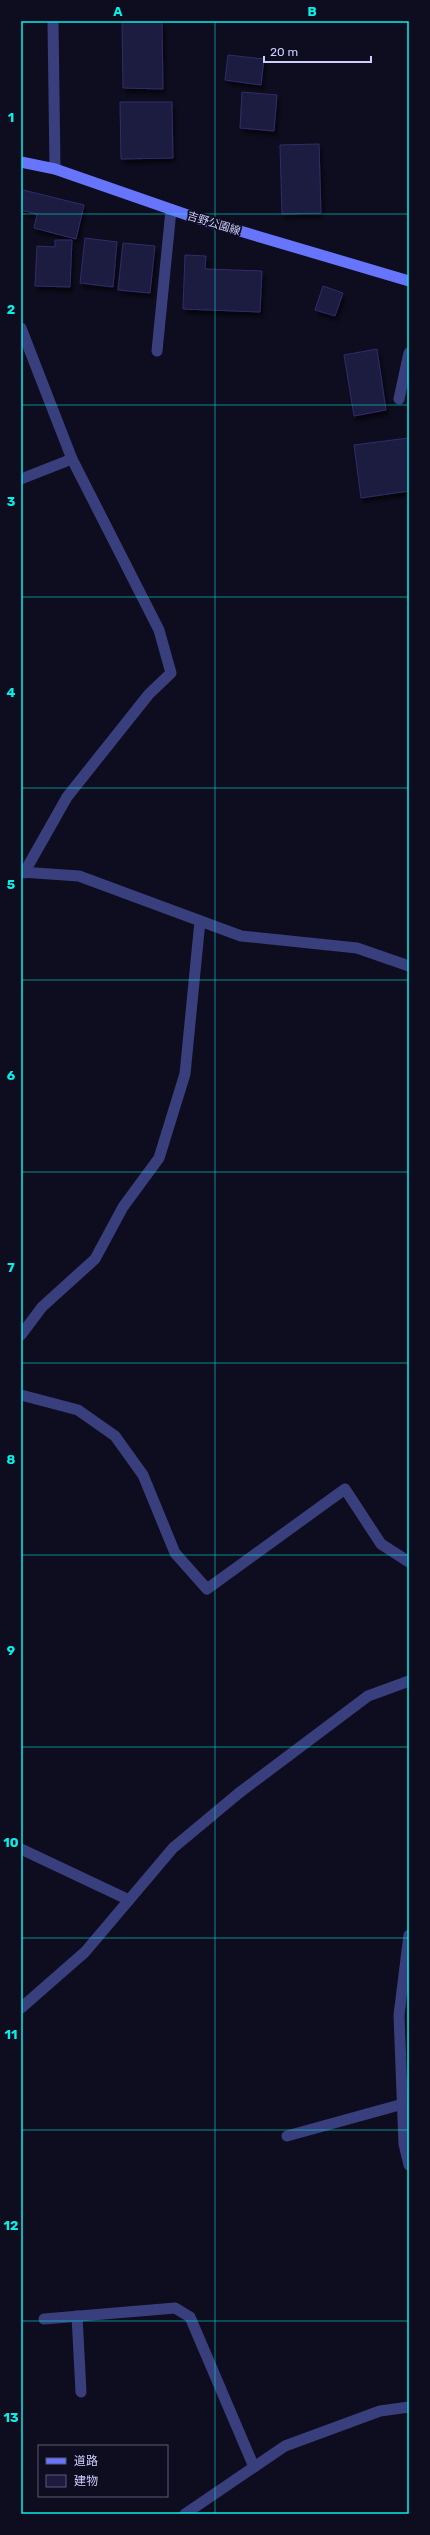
<svg xmlns="http://www.w3.org/2000/svg" width="430" height="2535" font-family="Rubik,'Noto Sans JP',sans-serif">
  <style>
    .building { fill: #1d1a40; stroke: #312c6b; filter: url(#shadow) }
    .lines { fill: none; stroke-linecap: round; stroke-linejoin: round }
    .minor { stroke: #393f7d; stroke-width: 11 }
    .secondary { stroke: #6675fb; stroke-width: 11 }
    .grid { fill: none; stroke: #06f0ea; stroke-width: 1; stroke-opacity: 0.55 }
    .labels { text-anchor: middle; stroke-width: 3.5; stroke-linejoin: round; paint-order: stroke }
    .street-label { font-size: 11px; fill: #cdcdfe; stroke: #0e0d1f }
    .neatline { fill: none; stroke: #06f0ea; stroke-width: 1.5 }
    .grid-label { font-size: 13px; text-anchor: middle; font-weight: bold; fill: #06f0ea }
  </style>
  <defs>
    <filter id="shadow"><feDropShadow dx="2.5" dy="4.5" stdDeviation="2" flood-color="#0009"/></filter>
  </defs>
  <rect width="100%" height="100%" fill="#0e0d1f"/>
  <g class="building">
    <polygon points="122,21 162,21 163,89 123,88"/>
    <polygon points="228,55 264,59 261,85 225,80"/>
    <polygon points="242,92 277,95 274,131 240,128"/>
    <polygon points="120,102 172,102 173,158 121,159"/>
    <polygon points="319,144 321,213 282,214 280,145"/>
    <polygon points="23,190 84,205 76,239 34,228 37,214 21,210"/>
    <polygon points="85,238 117,242 113,287 80,283"/>
    <polygon points="55,240 72,240 70,287 35,286 37,246 55,247"/>
    <polygon points="123,243 155,246 150,293 118,290"/>
    <polygon points="185,255 206,256 205,269 262,271 260,312 183,309"/>
    <polygon points="323,286 343,293 335,316 315,310"/>
    <polygon points="377,349 386,410 354,416 344,355"/>
    <polygon points="408,438 409,491 361,498 354,445"/>
  </g>
  <g class="lines">
    <g class="minor">
      <polyline points="53,21 55,169"/>
      <polyline points="21,328 72,459 159,630 171,673 149,694 67,797 24,873"/>
      <polyline points="157,351 171,210"/>
      <polyline points="399,399 409,353"/>
      <polyline points="21,479 72,459"/>
      <polyline points="21,872 79,876 241,936 357,948 409,966"/>
      <polyline points="21,1335 42,1307 95,1259 123,1207 159,1158 185,1074 200,921"/>
      <polyline points="21,1395 78,1410 115,1436 143,1475 175,1553 207,1589 345,1489 381,1544 409,1562"/>
      <polyline points="21,1849 129,1900"/>
      <polyline points="409,1935 399,2015 404,2144 409,2165"/>
      <polyline points="21,2008 85,1952 173,1848 239,1793 368,1696 409,1681"/>
      <polyline points="287,2136 403,2104"/>
      <polyline points="77,2316 81,2392"/>
      <polyline points="44,2319 175,2308 190,2317 254,2467"/>
      <polyline points="185,2514 285,2446 380,2411 409,2407"/>
    </g>
    <polyline class="secondary" points="21,162 55,169 196,218 409,281"/>
  </g>
  <path class="grid" d="M215,21V2514M21,214H409M21,405H409M21,597H409M21,788H409M21,980H409M21,1172H409M21,1363H409M21,1555H409M21,1747H409M21,1938H409M21,2130H409M21,2321H409"/>
  <g class="labels">
    <g class="street-label">
      <text transform="translate(214 223) rotate(17)" y="4">吉野公園線</text>
    </g>
  </g>
  <rect width="430" height="2535" fill="none" stroke="#0e0d1f" stroke-width="44"/>
  <rect x="38" y="2445" width="130" height="52" fill="#0e0d1f" stroke="#5a5a78"/>
  <rect x="46" y="2458" width="20" height="6" fill="#6675fb" stroke="#5a5a78"/>
  <text x="74" y="2465" font-size="12" fill="#cdcdfe">道路</text>
  <rect x="46" y="2475" width="20" height="12" fill="#1d1a40" stroke="#5a5a78"/>
  <text x="74" y="2485" font-size="12" fill="#cdcdfe">建物</text>
  <path d="M264 56v6h107v-6" fill="none" stroke="#cdcdfe" stroke-width="2"/>
  <text x="270" y="56" font-size="12" fill="#cdcdfe" stroke="#0e0d1f" stroke-width="3" paint-order="stroke">20 m</text>
  <rect x="22" y="22" width="386" height="2491" class="neatline"/>
  <g class="grid-label">
    <text x="118" y="16">A</text>
    <text x="312" y="16">B</text>
    <text x="11" y="122">1</text>
    <text x="11" y="314">2</text>
    <text x="11" y="506">3</text>
    <text x="11" y="697">4</text>
    <text x="11" y="889">5</text>
    <text x="11" y="1080">6</text>
    <text x="11" y="1272">7</text>
    <text x="11" y="1464">8</text>
    <text x="11" y="1655">9</text>
    <text x="11" y="1847">10</text>
    <text x="11" y="2039">11</text>
    <text x="11" y="2230">12</text>
    <text x="11" y="2422">13</text>
  </g>
</svg>
